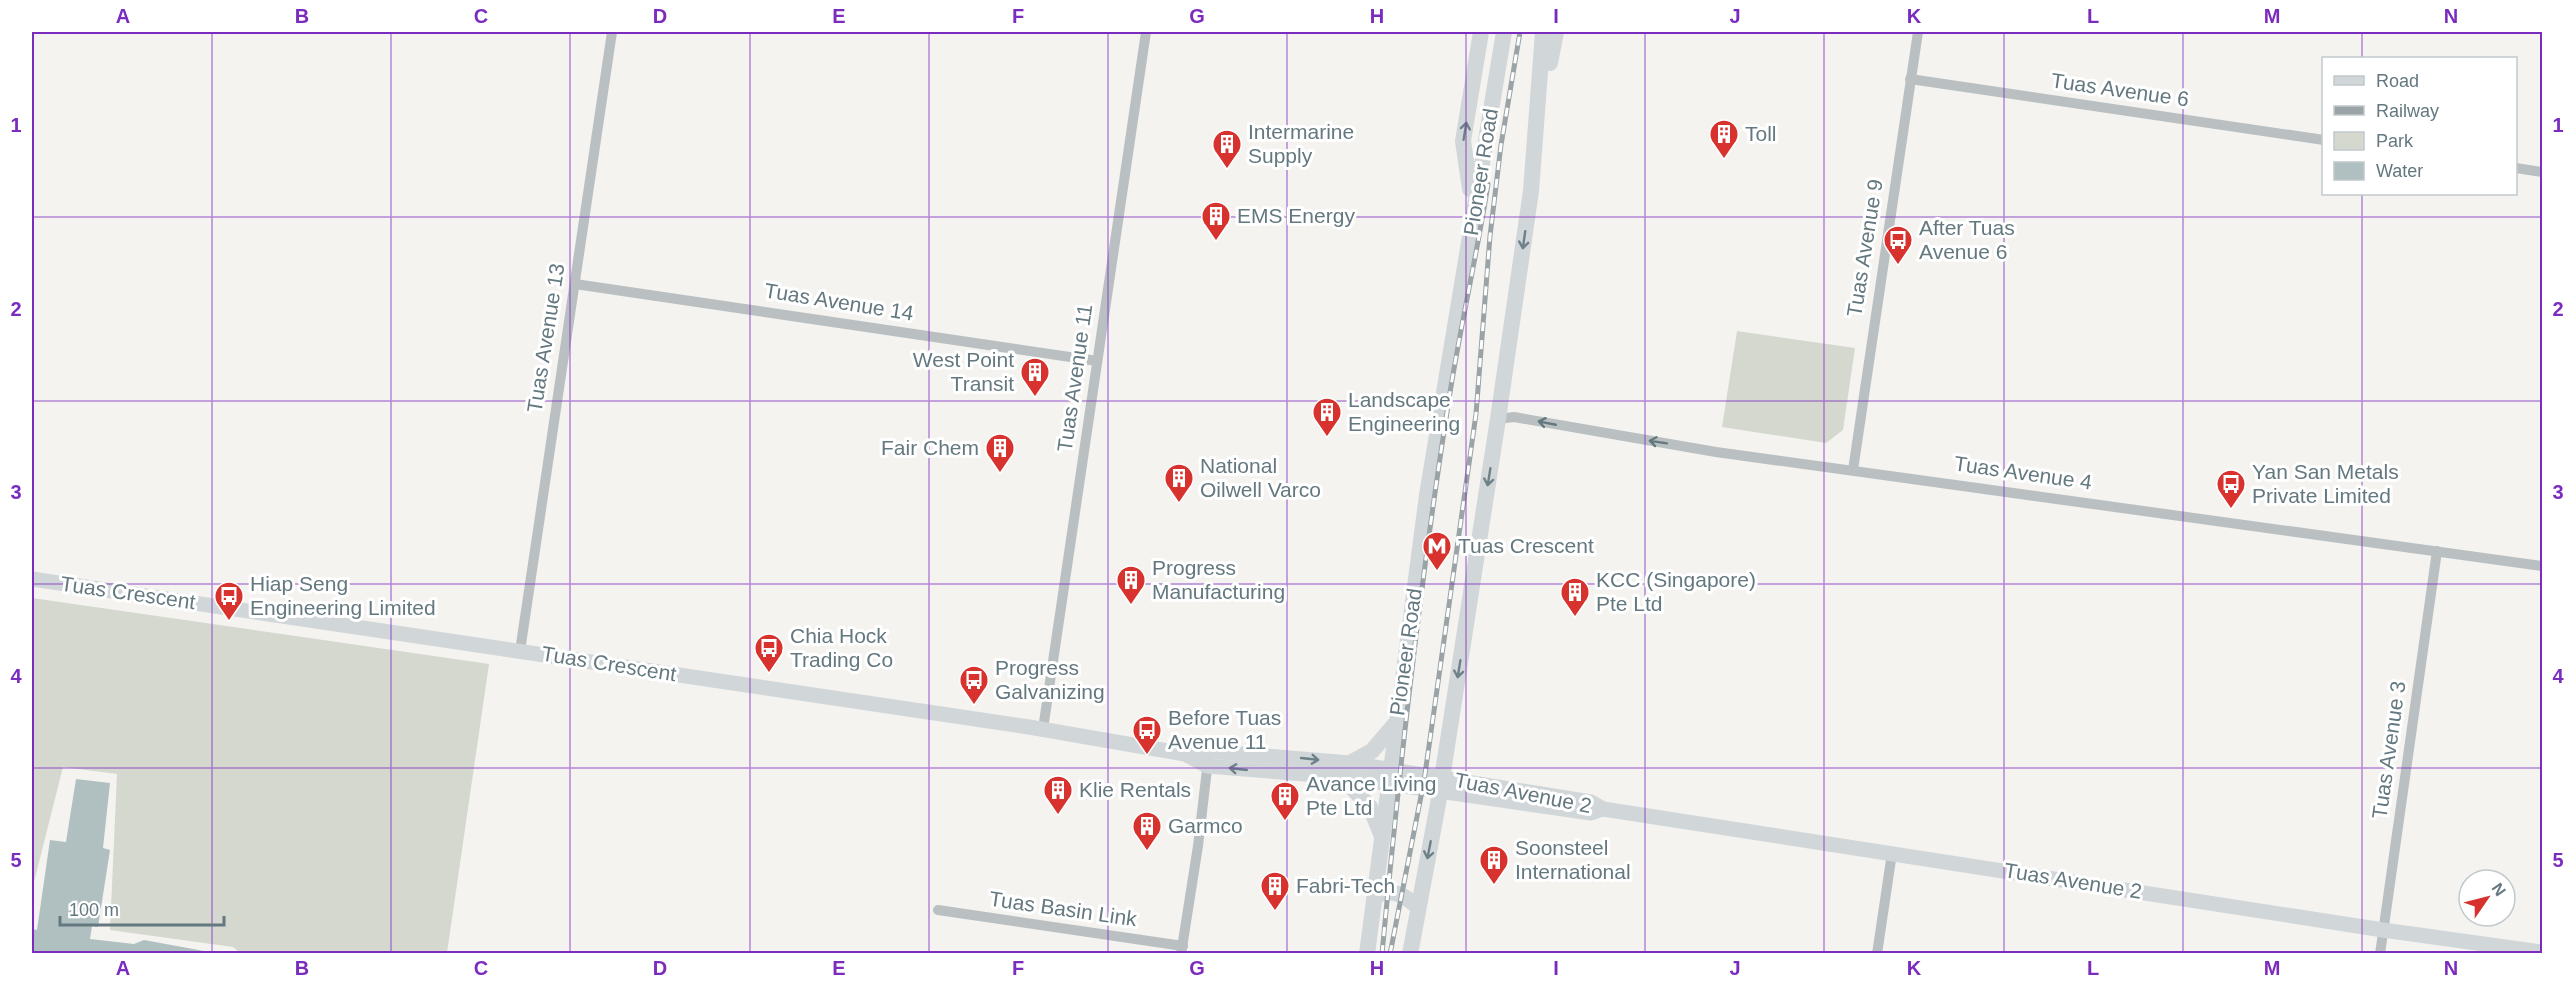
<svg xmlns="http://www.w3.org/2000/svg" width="2574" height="985" font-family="Helvetica,sans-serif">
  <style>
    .green { fill: #d4d8cf }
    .water { fill: #b0c0c1 }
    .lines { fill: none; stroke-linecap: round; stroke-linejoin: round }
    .street { stroke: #bac0c2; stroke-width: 10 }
    .secondary { stroke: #d1d6d9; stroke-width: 15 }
    .primary { stroke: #d1d6d9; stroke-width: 16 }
    .rail-casing { stroke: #9aa3a6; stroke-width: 5 }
    .rail { stroke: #fff; stroke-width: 3; stroke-dasharray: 9; stroke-linecap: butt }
    .oneway { stroke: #6f8188 }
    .oneway2 { stroke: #64787f }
    .grid { fill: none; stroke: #7b2cbf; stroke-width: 1.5; stroke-opacity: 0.55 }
    .labels { text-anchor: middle; stroke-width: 6; stroke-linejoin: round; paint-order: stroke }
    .street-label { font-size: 21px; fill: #64787f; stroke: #fff }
    .poi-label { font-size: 21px; fill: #64787f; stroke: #fff; text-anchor: start }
    .neatline { fill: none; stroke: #7b2cbf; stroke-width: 2 }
    .grid-label { font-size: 20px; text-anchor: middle; font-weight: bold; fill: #7b2cbf }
  </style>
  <rect width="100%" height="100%" fill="#f4f3f0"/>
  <g class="green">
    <polygon points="1737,331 1855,348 1843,430 1826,443 1722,427"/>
    <polygon points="32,598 489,664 447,953 240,953 233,947 110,930 117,774 63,767 32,890"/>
  </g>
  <polygon class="water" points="76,779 110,783 103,848 110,850 98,927 92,926 90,939 134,944 144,940 215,953 32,953 32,929 37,930 50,840 66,842"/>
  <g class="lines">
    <g class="street">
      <polyline points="1910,79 2324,140"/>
      <polyline points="2516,168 2542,172"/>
      <polyline points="575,284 1097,361"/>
      <polyline points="1498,419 1514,417 1716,452 2542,566"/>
      <polyline points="1853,470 1918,32"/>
      <polyline points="520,651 612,32"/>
      <polyline points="1043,729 1146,32"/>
      <polyline points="938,910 1183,946"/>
      <polyline points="1181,954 1198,846 1208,761"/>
      <polyline points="1877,954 1892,853"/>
      <polyline points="2380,954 2437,551"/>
    </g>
    <g class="secondary">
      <polyline points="32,579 1029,727 1185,754 1209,751 1350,763 1591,802 1603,809"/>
      <polyline points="1185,754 1207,766 1342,777 1591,813 1603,809 1616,811 2383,930 2542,952"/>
    </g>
    <g class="primary">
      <polyline points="1550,63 1556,32"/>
      <polyline points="1470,189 1463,141 1481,32"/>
      <polyline points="1350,763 1372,751 1396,723"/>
      <polyline points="1342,777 1370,807 1381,834"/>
      <path d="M1375,896C1392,887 1405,896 1418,907"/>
      <polyline points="1367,954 1427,495 1504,32"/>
      <polyline points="1410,954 1438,804 1498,419 1531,191 1543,32"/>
    </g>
    <g class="rail-casing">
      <g id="rail">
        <path d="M1382,954C1399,772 1419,592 1447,412C1458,336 1476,261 1488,184"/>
        <polyline points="1390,954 1424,781 1432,725 1476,414 1490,236 1501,145 1520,32"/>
      </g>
    </g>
    <use href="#rail" class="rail"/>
  </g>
  <defs><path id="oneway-shaft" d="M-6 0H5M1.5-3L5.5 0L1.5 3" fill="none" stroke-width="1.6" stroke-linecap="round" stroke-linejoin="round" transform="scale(1.5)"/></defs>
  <g class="oneway">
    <use href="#oneway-shaft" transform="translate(1465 131) rotate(-81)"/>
    <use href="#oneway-shaft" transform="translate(1524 240) rotate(98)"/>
    <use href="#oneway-shaft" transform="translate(1489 477) rotate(99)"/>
    <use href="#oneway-shaft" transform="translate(1459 669) rotate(99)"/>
    <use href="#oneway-shaft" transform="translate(1310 759) rotate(6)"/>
    <use href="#oneway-shaft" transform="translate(1238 769) rotate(-174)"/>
    <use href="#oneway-shaft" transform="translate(1429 850) rotate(101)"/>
  </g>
  <g class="oneway2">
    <use href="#oneway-shaft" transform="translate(1547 423) rotate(-169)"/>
    <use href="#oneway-shaft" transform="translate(1658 442) rotate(-171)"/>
  </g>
  <path class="grid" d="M212,32V954M391,32V954M570,32V954M750,32V954M929,32V954M1108,32V954M1287,32V954M1466,32V954M1645,32V954M1824,32V954M2004,32V954M2183,32V954M2362,32V58M2362,194V954M32,217H2542M32,401H2542M32,584H2542M32,768H2542"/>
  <defs>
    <g id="building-pin" transform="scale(1.5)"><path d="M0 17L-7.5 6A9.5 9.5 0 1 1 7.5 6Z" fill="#d7322d" stroke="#fff"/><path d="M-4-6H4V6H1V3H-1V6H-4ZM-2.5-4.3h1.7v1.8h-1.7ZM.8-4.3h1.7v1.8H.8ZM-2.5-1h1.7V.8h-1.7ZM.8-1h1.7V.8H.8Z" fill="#fff"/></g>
    <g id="bus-pin" transform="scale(1.5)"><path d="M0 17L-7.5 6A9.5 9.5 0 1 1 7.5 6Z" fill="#d7322d" stroke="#fff"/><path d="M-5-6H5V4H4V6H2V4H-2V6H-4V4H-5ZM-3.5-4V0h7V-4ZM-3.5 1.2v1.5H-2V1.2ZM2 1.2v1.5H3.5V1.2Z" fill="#fff"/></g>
    <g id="metro-pin" transform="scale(1.5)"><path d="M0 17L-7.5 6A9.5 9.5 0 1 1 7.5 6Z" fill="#d7322d" stroke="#fff"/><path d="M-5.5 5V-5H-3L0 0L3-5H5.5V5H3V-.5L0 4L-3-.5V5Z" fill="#fff"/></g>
  </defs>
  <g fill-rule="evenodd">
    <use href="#building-pin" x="1724" y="134"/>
    <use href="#building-pin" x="1227" y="144"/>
    <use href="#building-pin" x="1216" y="216"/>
    <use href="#bus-pin" x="1898" y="240"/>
    <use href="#building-pin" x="1035" y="372"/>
    <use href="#building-pin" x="1327" y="412"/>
    <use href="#building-pin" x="1000" y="448"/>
    <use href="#building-pin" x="1179" y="478"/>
    <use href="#bus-pin" x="2231" y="484"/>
    <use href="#metro-pin" x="1437" y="546"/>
    <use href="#building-pin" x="1131" y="580"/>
    <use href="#building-pin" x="1575" y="592"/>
    <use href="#bus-pin" x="229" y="596"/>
    <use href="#bus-pin" x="769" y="648"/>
    <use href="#bus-pin" x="974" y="680"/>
    <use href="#bus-pin" x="1147" y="730"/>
    <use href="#building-pin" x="1058" y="790"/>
    <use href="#building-pin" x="1285" y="796"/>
    <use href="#building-pin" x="1147" y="826"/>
    <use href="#building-pin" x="1494" y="860"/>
    <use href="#building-pin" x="1275" y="886"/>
  </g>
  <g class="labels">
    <g class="street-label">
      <text transform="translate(2120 90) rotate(8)" y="7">Tuas Avenue 6</text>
      <text transform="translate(1481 172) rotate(-81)" y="7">Pioneer Road</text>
      <text transform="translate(1865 248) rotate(-81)" y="7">Tuas Avenue 9</text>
      <text transform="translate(839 302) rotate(9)" y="7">Tuas Avenue 14</text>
      <text transform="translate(546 338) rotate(-81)" y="7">Tuas Avenue 13</text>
      <text transform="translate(1075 378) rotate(-82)" y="7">Tuas Avenue 11</text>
      <text transform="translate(2023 473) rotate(8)" y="7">Tuas Avenue 4</text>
      <text transform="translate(128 593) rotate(8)" y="7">Tuas Crescent</text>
      <text transform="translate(1406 652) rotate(-82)" y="7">Pioneer Road</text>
      <text transform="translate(609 664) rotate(9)" y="7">Tuas Crescent</text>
      <text transform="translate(2389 750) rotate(-82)" y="7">Tuas Avenue 3</text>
      <text transform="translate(1523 793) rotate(11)" y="7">Tuas Avenue 2</text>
      <text transform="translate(2073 881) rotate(9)" y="7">Tuas Avenue 2</text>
      <text transform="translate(1063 909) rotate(8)" y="7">Tuas Basin Link</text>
    </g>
    <g class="poi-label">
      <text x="1248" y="139">Intermarine<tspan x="1248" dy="24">Supply</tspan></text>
      <text x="1745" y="141">Toll</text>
      <text x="1237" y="223">EMS Energy</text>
      <text x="1919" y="235">After Tuas<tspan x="1919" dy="24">Avenue 6</tspan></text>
      <text x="1014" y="367" text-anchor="end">West Point<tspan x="1014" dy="24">Transit</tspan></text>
      <text x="1348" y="407">Landscape<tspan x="1348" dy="24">Engineering</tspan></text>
      <text x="979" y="455" text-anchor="end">Fair Chem</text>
      <text x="1200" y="473">National<tspan x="1200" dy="24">Oilwell Varco</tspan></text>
      <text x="2252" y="479">Yan San Metals<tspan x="2252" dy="24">Private Limited</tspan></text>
      <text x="1458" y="553">Tuas Crescent</text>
      <text x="1152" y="575">Progress<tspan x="1152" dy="24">Manufacturing</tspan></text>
      <text x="1596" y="587">KCC (Singapore)<tspan x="1596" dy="24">Pte Ltd</tspan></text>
      <text x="250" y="591">Hiap Seng<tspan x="250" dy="24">Engineering Limited</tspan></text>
      <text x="790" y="643">Chia Hock<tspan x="790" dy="24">Trading Co</tspan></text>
      <text x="995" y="675">Progress<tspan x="995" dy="24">Galvanizing</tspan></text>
      <text x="1168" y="725">Before Tuas<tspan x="1168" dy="24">Avenue 11</tspan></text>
      <text x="1306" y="791">Avance Living<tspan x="1306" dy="24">Pte Ltd</tspan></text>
      <text x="1079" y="797">Klie Rentals</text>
      <text x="1168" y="833">Garmco</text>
      <text x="1515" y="855">Soonsteel<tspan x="1515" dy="24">International</tspan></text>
      <text x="1296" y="893">Fabri-Tech</text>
    </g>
  </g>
  <rect width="2574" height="985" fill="none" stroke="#ffffff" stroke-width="66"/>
  <rect x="2322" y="57" width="195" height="138" fill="#ffffff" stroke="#c1c9cc" stroke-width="1.5"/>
  <rect x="2334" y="76" width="30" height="9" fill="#d1d6d9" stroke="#c1c9cc" stroke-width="1.5"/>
  <text x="2376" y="87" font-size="18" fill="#64787f">Road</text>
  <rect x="2334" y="106" width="30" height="9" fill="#9aa3a6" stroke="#c1c9cc" stroke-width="1.5"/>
  <text x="2376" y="117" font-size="18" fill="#64787f">Railway</text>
  <rect x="2334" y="132" width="30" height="18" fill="#d4d8cf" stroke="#c1c9cc" stroke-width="1.5"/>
  <text x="2376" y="147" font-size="18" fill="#64787f">Park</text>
  <rect x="2334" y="162" width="30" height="18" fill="#b0c0c1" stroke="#c1c9cc" stroke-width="1.5"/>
  <text x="2376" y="177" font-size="18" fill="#64787f">Water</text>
  <g transform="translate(2487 898) rotate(55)"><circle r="28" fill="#ffffff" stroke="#c1c9cc" stroke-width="1.5"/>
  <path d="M0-4.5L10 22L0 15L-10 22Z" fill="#d7322d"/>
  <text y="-9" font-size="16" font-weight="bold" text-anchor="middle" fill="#64787f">N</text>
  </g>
  <path d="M60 916v9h164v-9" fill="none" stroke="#64787f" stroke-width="3"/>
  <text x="69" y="916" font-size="18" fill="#64787f" stroke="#ffffff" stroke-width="4.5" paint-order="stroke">100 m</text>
  <rect x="33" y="33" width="2508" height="919" class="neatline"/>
  <g class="grid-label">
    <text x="123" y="23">A</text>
    <text x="302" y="23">B</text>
    <text x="481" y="23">C</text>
    <text x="660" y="23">D</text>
    <text x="839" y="23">E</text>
    <text x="1018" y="23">F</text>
    <text x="1197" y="23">G</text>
    <text x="1377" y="23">H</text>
    <text x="1556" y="23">I</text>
    <text x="1735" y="23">J</text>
    <text x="1914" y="23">K</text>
    <text x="2093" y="23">L</text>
    <text x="2272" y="23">M</text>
    <text x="2451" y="23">N</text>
    <text x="16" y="132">1</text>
    <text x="2558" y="132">1</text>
    <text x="16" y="316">2</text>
    <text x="2558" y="316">2</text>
    <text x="16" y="499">3</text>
    <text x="2558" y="499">3</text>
    <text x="16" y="683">4</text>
    <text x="2558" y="683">4</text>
    <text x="16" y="867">5</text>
    <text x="2558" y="867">5</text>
    <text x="123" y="975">A</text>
    <text x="302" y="975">B</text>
    <text x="481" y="975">C</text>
    <text x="660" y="975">D</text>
    <text x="839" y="975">E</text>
    <text x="1018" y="975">F</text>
    <text x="1197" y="975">G</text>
    <text x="1377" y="975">H</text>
    <text x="1556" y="975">I</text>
    <text x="1735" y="975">J</text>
    <text x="1914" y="975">K</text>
    <text x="2093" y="975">L</text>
    <text x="2272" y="975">M</text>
    <text x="2451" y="975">N</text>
  </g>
</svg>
